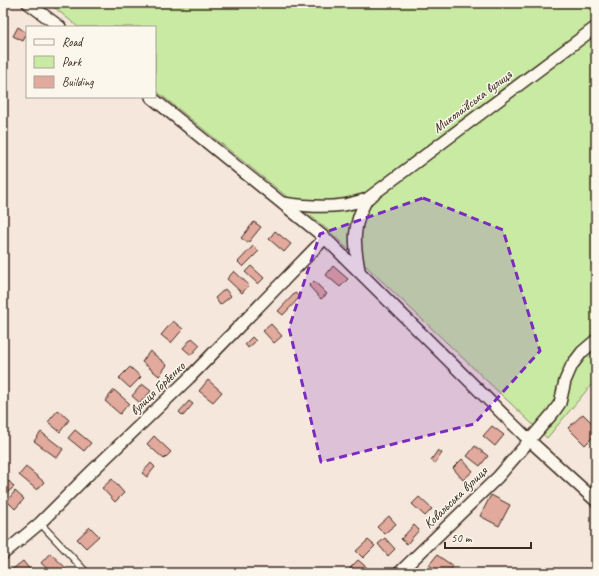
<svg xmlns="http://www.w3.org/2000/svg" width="599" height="576" font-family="Caveat,sans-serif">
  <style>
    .green { fill: #c9eaa3; stroke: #828a60 }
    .building { fill: #e2a99d; stroke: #3b2a1e }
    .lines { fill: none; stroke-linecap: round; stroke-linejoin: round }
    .lane-casing { stroke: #3b2a1e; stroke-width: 8 }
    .street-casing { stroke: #3b2a1e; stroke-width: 14 }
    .lane { stroke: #fbf7ec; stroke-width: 5.5 }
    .street { stroke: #fbf7ec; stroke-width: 11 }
    .marked { fill: #7b2cbf; fill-opacity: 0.2; stroke: #7b2cbf; stroke-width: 3; stroke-dasharray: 8 5; stroke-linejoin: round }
    .labels { text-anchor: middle; stroke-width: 3; stroke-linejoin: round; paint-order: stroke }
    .street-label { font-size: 14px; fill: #3b2a1e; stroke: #fbf7ec }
  </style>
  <rect width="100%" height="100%" fill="#f6e7dc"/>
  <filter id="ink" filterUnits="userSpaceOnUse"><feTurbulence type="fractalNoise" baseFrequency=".025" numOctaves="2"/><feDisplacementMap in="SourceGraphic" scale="8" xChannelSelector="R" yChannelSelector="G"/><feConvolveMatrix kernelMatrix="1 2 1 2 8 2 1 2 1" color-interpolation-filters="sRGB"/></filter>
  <g filter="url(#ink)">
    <polygon class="green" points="49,3 596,3 596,379 547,438 328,230 155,90 155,27 78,27"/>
    <g class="building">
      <polygon points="18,27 27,33 23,41 13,36"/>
      <polygon points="254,222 261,227 248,243 241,238"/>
      <polygon points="275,231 291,244 284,252 269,239"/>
      <polygon points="253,246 259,251 243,267 238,262"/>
      <polygon points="251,266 264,278 258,284 245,272"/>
      <polygon points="333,266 348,279 340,287 326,275"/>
      <polygon points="234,271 249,285 242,293 227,279"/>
      <polygon points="314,281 327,294 321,299 309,286"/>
      <polygon points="225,289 231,296 220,305 215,298"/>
      <polygon points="295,293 300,297 283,315 278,311"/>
      <polygon points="173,321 183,329 171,343 161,335"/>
      <polygon points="271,324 282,336 274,343 263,331"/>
      <polygon points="252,337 256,341 248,348 245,344"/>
      <polygon points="192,338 200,345 191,355 183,348"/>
      <polygon points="150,351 167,365 159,376 142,362"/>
      <polygon points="130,367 141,377 130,388 119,378"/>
      <polygon points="208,380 222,392 213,402 199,391"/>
      <polygon points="142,384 151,391 140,403 132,396"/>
      <polygon points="114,390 129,403 120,414 105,401"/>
      <polygon points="189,401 193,404 183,416 179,412"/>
      <polygon points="58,410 69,420 60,432 48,422"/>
      <polygon points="583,414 596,427 596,434 585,445 568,428"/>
      <polygon points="492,426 504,435 495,446 483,436"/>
      <polygon points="75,430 91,443 84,451 68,438"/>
      <polygon points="41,432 63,449 57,458 34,441"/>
      <polygon points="154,436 171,452 164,459 147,444"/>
      <polygon points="475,446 488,456 480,466 467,456"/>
      <polygon points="438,450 442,453 435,463 431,460"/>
      <polygon points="462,459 473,471 463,480 453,468"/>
      <polygon points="151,463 155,467 147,477 142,473"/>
      <polygon points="26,467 44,482 37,490 19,475"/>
      <polygon points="112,479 124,493 115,502 102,488"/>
      <polygon points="9,481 14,487 3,496 3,487"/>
      <polygon points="15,491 24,499 15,509 7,501"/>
      <polygon points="491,495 510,505 499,526 480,516"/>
      <polygon points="419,497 432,509 425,516 412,504"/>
      <polygon points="389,516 396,524 384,534 377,527"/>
      <polygon points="414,525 419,530 407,544 401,539"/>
      <polygon points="90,527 99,536 86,548 77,539"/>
      <polygon points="385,538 395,549 388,556 378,544"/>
      <polygon points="368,540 375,546 363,558 356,551"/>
      <polygon points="50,553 66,568 61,573 52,573 41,563"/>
      <polygon points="437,555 453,566 449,573 440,573 429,565"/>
      <polygon points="358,560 372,572 371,573 355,573 350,568"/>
      <polygon points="23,561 30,570 27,573 10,573 9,572"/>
    </g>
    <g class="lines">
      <g class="lane-casing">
        <polyline id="lane" points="40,523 87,573"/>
      </g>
      <g class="street-casing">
        <g id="street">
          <polyline points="28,3 60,27"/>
          <polyline points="151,97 325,238 529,440 596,501"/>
          <path d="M283,203C303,206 323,208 343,205C351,204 359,201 367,199L596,27"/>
          <path d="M359,270C354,243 352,225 367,199"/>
          <polyline points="3,554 40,523 90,473 189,378 325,238"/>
          <polyline points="399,573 498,477 553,413 560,403 565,381 572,365 582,352 596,340"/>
        </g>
      </g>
      <use href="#lane" class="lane"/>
      <use href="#street" class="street"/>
    </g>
  </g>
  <path class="marked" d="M423,198L503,230L540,351L474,424L321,462L289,328L320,234Z"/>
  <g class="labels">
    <g class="street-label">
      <text transform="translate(472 101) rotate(-37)" y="5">Миколаївська вулиця</text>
      <text transform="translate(157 388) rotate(-44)" y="5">вулиця Горбенко</text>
      <text transform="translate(455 497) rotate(-44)" y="5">Ковальська вулиця</text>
    </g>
  </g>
  <rect width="599" height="576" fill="none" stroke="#fbf7ec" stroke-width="16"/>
  <rect x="8" y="8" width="583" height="560" fill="none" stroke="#3b2a1e" stroke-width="1.5" filter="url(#ink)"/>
  <rect x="26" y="26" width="130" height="72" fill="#fbf7ec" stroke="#aea59a"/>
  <rect x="34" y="39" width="20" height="6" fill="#fbf7ec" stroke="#aea59a"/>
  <text x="62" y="46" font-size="12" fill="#3b2a1e">Road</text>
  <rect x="34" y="56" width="20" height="12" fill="#c9eaa3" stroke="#aea59a"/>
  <text x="62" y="66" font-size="12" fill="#3b2a1e">Park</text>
  <rect x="34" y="76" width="20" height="12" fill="#e2a99d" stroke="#aea59a"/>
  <text x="62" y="86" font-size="12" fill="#3b2a1e">Building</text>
  <path d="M445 542v6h86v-6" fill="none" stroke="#3b2a1e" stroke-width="2"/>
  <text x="451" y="542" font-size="12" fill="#3b2a1e" stroke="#fbf7ec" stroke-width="3" paint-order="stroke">50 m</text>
</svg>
